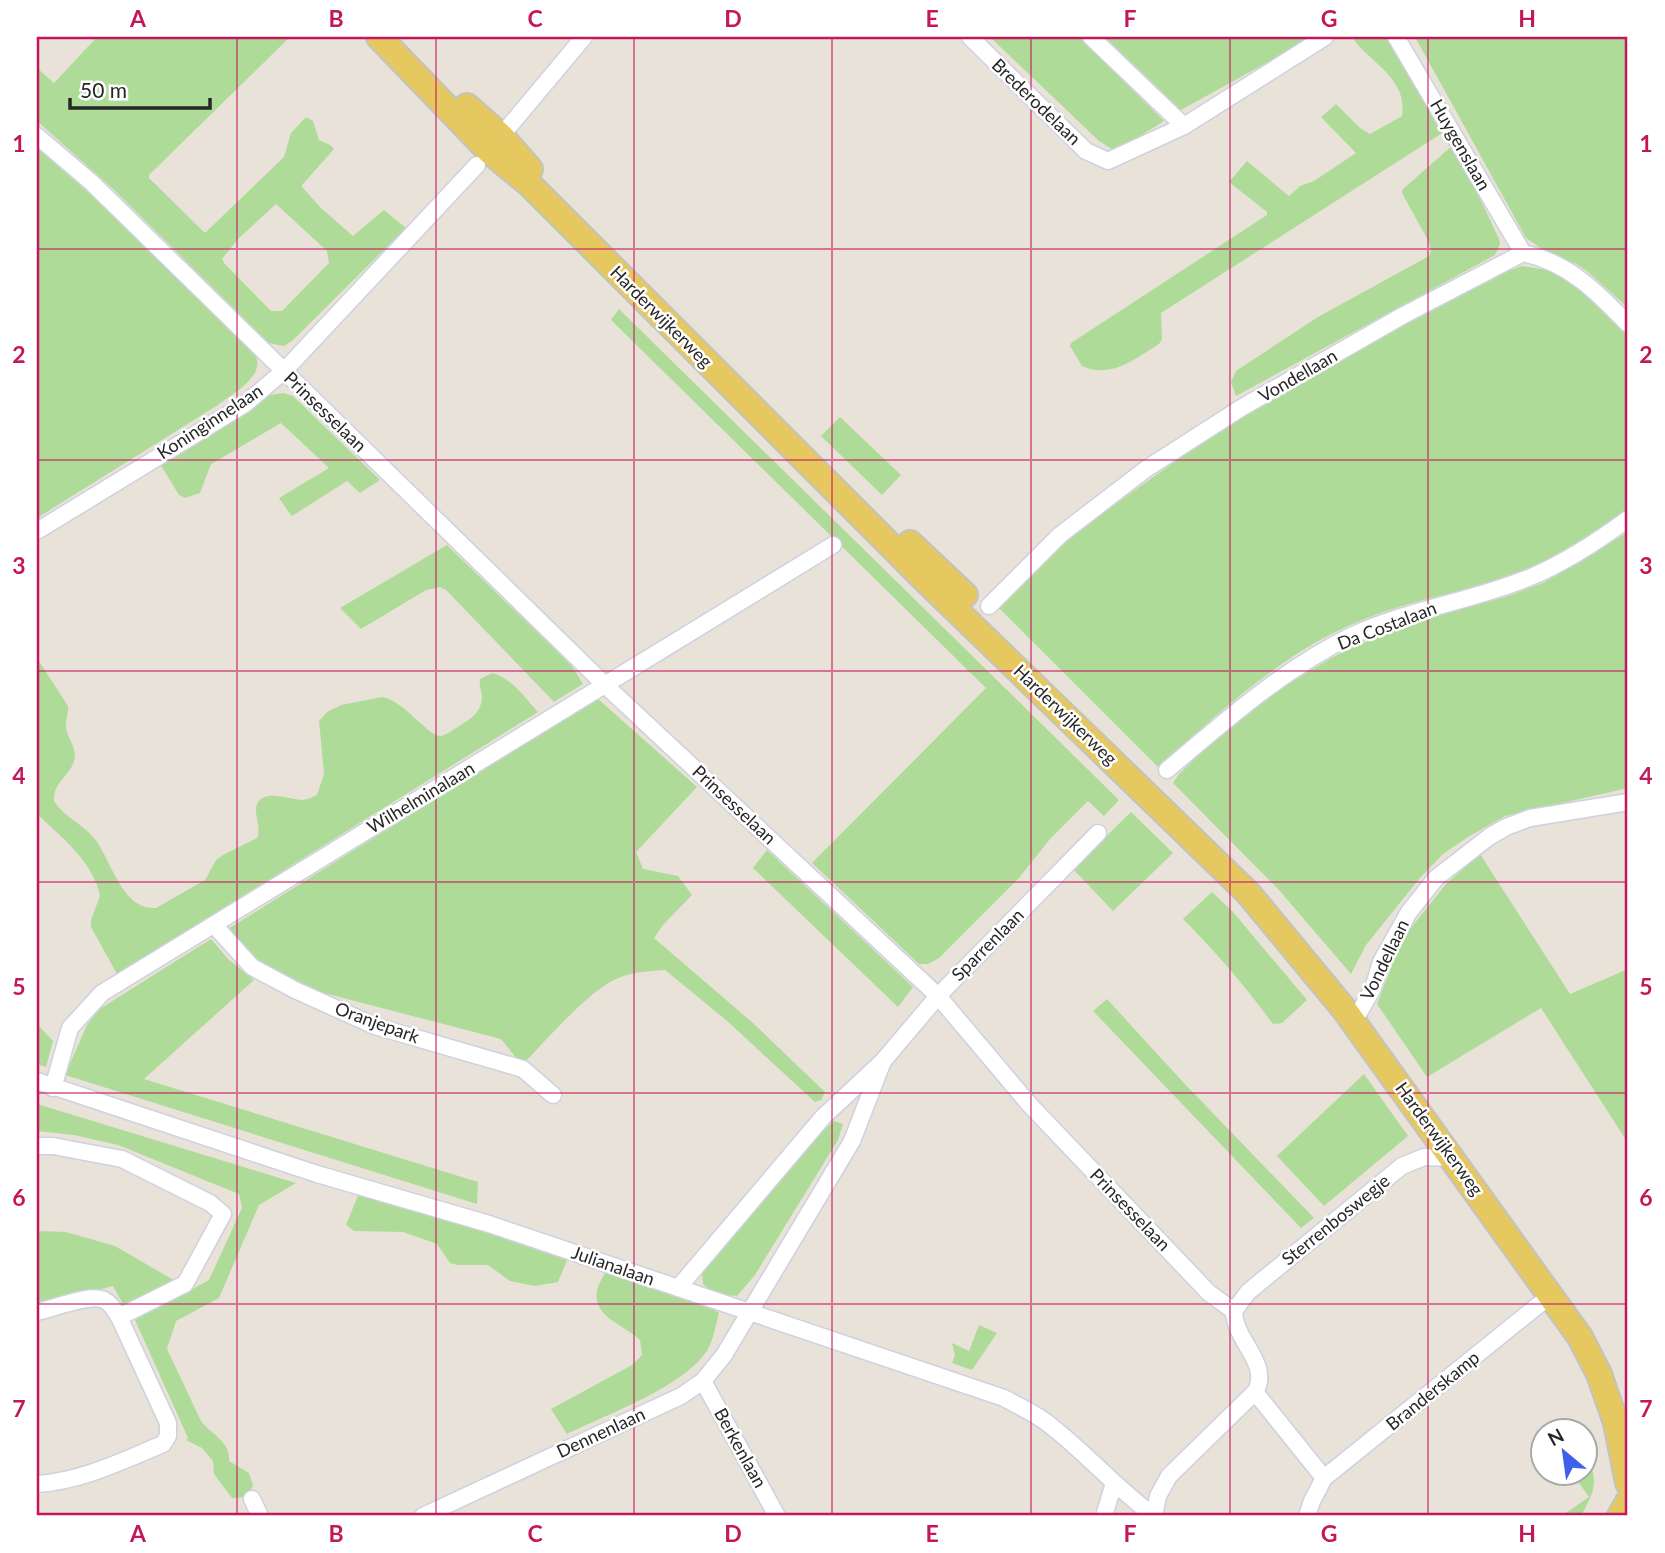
<svg xmlns="http://www.w3.org/2000/svg" width="1665" height="1553" font-family="Lato,sans-serif">
  <style>
    .green { fill: #aedc98; fill-rule: evenodd }
    .lines { fill: none; stroke-linecap: round; stroke-linejoin: round }
    .street-casing { stroke: #ced1df; stroke-width: 19 }
    .primary-casing { stroke: #c3c3c3; stroke-width: 28 }
    .street { stroke: #fff; stroke-width: 16 }
    .primary { stroke: #e6c860; stroke-width: 24 }
    .grid { fill: none; stroke: #c2185b; stroke-width: 2; stroke-opacity: 0.55 }
    .labels { text-anchor: middle; stroke-width: 5; stroke-linejoin: round; paint-order: stroke }
    .street-label { font-size: 18px; fill: #272727; stroke: #fff }
    .neatline { fill: none; stroke: #c2185b; stroke-width: 2.5 }
    .grid-label { font-size: 23px; text-anchor: middle; font-weight: bold; fill: #c2185b }
  </style>
  <rect width="100%" height="100%" fill="#e9e2d9"/>
  <g class="green">
    <path d="M97,37H290L149,175V178L204,232H206L284,157L291,133L306,117L313,121L319,140L330,145L334,149L302,185V187L322,209L353,236L384,210L406,228L292,341L284,346L269,343L112,188L37,121V68L54,83ZM276,204L327,251L329,263L282,311H271L224,263L222,259L238,239Z"/>
    <polygon points="990,37 1079,37 1164,121 1137,138 1112,149 1099,141"/>
    <polygon points="1105,37 1313,37 1181,110"/>
    <path d="M1352,37H1388L1447,130L1161,313L1162,339L1159,344C1135,359 1111,379 1082,366L1070,346L1071,343L1267,215V212L1229,182L1247,161L1289,196L1300,186L1314,181L1356,153L1321,117L1336,104L1360,128L1370,134L1402,116C1408,77 1369,63 1352,37Z"/>
    <polygon points="1415,37 1628,37 1628,308 1587,271 1576,264 1548,253 1526,238"/>
    <polygon points="1453,145 1461,158 1499,239 1500,244 1495,255 1236,396 1231,382 1236,371 1318,317 1429,256 1431,251 1429,242 1402,193 1403,189"/>
    <path d="M37,148L106,208L251,350C253,353 256,356 257,360C261,379 231,395 218,405L37,518Z"/>
    <path d="M1522,266L1554,271L1581,288L1628,335V508C1598,531 1564,556 1529,570C1472,591 1411,599 1355,623C1278,656 1219,713 1158,767L998,607L1067,538L1227,425L1366,344L1503,273Z"/>
    <polygon points="619,309 1119,800 1104,816 1088,801 1050,839 1019,878 939,958 928,964 919,964 812,863 986,688 611,320"/>
    <polygon points="283,393 293,396 380,480 360,493 347,481 292,516 290,514 279,498 329,468 281,423 211,464 200,493 185,498 179,495 160,464 270,395"/>
    <polygon points="840,417 901,475 882,495 821,436"/>
    <polygon points="1628,532 1628,788 1505,816 1468,837 1443,854 1420,878 1366,945 1351,974 1279,890 1173,783 1179,774 1205,749 1278,690 1333,657 1402,625 1505,597 1543,583"/>
    <polygon points="447,545 572,666 583,684 554,702 446,590 440,587 426,590 361,629 340,608"/>
    <path d="M37,658L68,706C69,714 65,720 66,728C68,739 78,750 74,761C70,776 53,782 54,801C64,817 82,823 94,838C112,860 121,910 156,908L205,880L216,860L223,855L257,838C262,826 253,815 257,804C264,789 288,799 301,800C307,800 312,797 317,795L324,774L319,721L327,712L341,705L382,697C405,701 428,737 441,736C446,735 451,731 456,728C469,720 482,713 482,696C481,689 479,686 480,679L492,673C512,678 525,698 538,712L117,974L91,927V920L100,896C93,861 61,837 37,814Z"/>
    <path d="M597,698L697,787L636,852L643,869L678,876L692,895L663,925L654,938L753,1023L825,1092L821,1100L815,1102L726,1020L665,970C649,971 631,972 616,979C587,992 546,1041 522,1065L501,1039L324,993L280,978L264,968L246,951L228,929Z"/>
    <polygon points="1131,812 1173,853 1113,911 1073,869"/>
    <polygon points="767,850 913,987 898,1007 753,868"/>
    <polygon points="1480,854 1570,994 1628,969 1628,1143 1541,1008 1427,1077 1377,1004 1402,939 1446,884"/>
    <path d="M1212,892L1233,912L1307,1000L1282,1023L1273,1024C1245,986 1216,952 1183,919Z"/>
    <polygon points="211,939 228,959 254,980 144,1079 478,1182 477,1204 65,1075 87,1025 98,1010"/>
    <polygon points="1107,999 1182,1081 1314,1218 1301,1228 1093,1011"/>
    <polygon points="37,1024 53,1041 46,1067 37,1064"/>
    <polygon points="1364,1074 1408,1136 1324,1206 1277,1156"/>
    <path d="M37,1104L296,1183L259,1205L219,1298L176,1321L167,1349L201,1421C211,1434 231,1442 229,1461L249,1473L253,1485L248,1497L232,1498L214,1474L213,1461L202,1448L186,1440L188,1438L135,1320L209,1280L242,1208L239,1194L118,1145L74,1135L37,1131Z"/>
    <path d="M834,1121L843,1124L838,1140L755,1275L737,1296C723,1295 714,1294 703,1284L702,1273L713,1254L816,1137Z"/>
    <polygon points="359,1193 568,1258 558,1282 535,1286 510,1281 488,1265 457,1265 450,1263 437,1244 403,1232 354,1231 346,1225"/>
    <polygon points="37,1231 66,1232 115,1246 177,1282 123,1304 113,1286 61,1300 37,1304"/>
    <path d="M606,1270L704,1304L719,1313C716,1324 714,1338 708,1349C686,1386 608,1414 567,1434L551,1409L632,1365L642,1355L640,1340C625,1325 592,1317 597,1291C598,1284 604,1276 606,1270Z"/>
    <polygon points="979,1325 997,1333 972,1370 952,1363 955,1355 952,1343 969,1351"/>
    <path d="M1592,1469C1598,1488 1589,1500 1581,1516H1567L1566,1513L1589,1497L1577,1480Z"/>
  </g>
  <g class="lines">
    <g class="street-casing">
      <g id="street">
        <polyline points="970,37 1086,151 1108,161 1184,126 1325,37"/>
        <polyline points="1091,37 1184,126"/>
        <polyline points="1396,37 1523,253"/>
        <polyline points="37,136 91,182 606,686 938,996 1029,1104 1209,1293 1234,1311"/>
        <polyline points="496,142 584,37"/>
        <polyline points="37,531 245,404 284,371 477,165"/>
        <path d="M989,606L1060,535L1146,469L1241,408L1402,316L1523,253C1568,262 1597,292 1628,324"/>
        <path d="M1167,770C1225,721 1282,670 1351,636C1409,609 1474,601 1533,576C1568,561 1598,541 1628,519"/>
        <polyline points="214,925 252,967 295,990 375,1026 523,1069 553,1095"/>
        <polyline points="1360,1011 1373,988 1381,962 1409,912 1436,878 1489,837 1506,827 1530,818 1628,802"/>
        <path d="M37,1081L317,1174L489,1224L1004,1398C1020,1407 1037,1414 1051,1426C1087,1454 1117,1489 1154,1516"/>
        <polyline points="53,1088 70,1028 102,993 833,545"/>
        <polyline points="37,1146 53,1146 122,1159 210,1203 223,1214 185,1284 119,1317"/>
        <polyline points="678,1288 823,1117 883,1061 938,996 1098,833"/>
        <polyline points="1234,1311 1248,1292 1402,1166 1424,1157 1453,1158"/>
        <path d="M37,1312C53,1309 90,1293 104,1300C111,1303 115,1311 119,1317L168,1423V1436L163,1444C122,1461 82,1481 37,1484"/>
        <polyline points="703,1381 777,1516"/>
        <polyline points="1255,1392 1324,1478"/>
        <polyline points="252,1499 260,1516"/>
        <polyline points="423,1516 681,1396 703,1381 724,1355 852,1141 883,1061"/>
        <polyline points="1104,1516 1114,1483"/>
        <path d="M1154,1516L1158,1496L1169,1476L1255,1392C1272,1364 1234,1341 1234,1311"/>
        <polyline points="1307,1516 1312,1501 1324,1478 1541,1303"/>
      </g>
    </g>
    <g class="primary-casing">
      <g id="primary">
        <polyline points="379,37 489,151 529,184 925,580 1248,893 1344,1009 1580,1337 1599,1374 1616,1423 1628,1483"/>
        <polyline points="467,106 501,136 530,169"/>
        <polyline points="910,543 965,595"/>
        <polyline points="1620,1516 1628,1502"/>
      </g>
    </g>
    <use href="#street" class="street"/>
    <use href="#primary" class="primary"/>
  </g>
  <path class="grid" d="M237,37V1516M436,37V1516M634,37V1516M832,37V1516M1031,37V1516M1230,37V1516M1428,37V1516M37,249H1628M37,460H1628M37,671H1628M37,882H1628M37,1093H1628M37,1304H1628"/>
  <g class="labels">
    <g class="street-label">
      <text transform="translate(1036 102) rotate(44)" y="6">Brederodelaan</text>
      <text transform="translate(1460 145) rotate(60)" y="6">Huygenslaan</text>
      <text transform="translate(661 317) rotate(45)" y="6">Harderwijkerweg</text>
      <text transform="translate(1298 376) rotate(-30)" y="6">Vondellaan</text>
      <text transform="translate(325 412) rotate(44)" y="6">Prinsesselaan</text>
      <text transform="translate(210 422) rotate(-33)" y="6">Koninginnelaan</text>
      <text transform="translate(1387 626) rotate(-21)" y="6">Da Costalaan</text>
      <text transform="translate(1065 715) rotate(44)" y="6">Harderwijkerweg</text>
      <text transform="translate(421 798) rotate(-31)" y="6">Wilhelminalaan</text>
      <text transform="translate(734 805) rotate(43)" y="6">Prinsesselaan</text>
      <text transform="translate(988 945) rotate(-45)" y="6">Sparrenlaan</text>
      <text transform="translate(1385 960) rotate(-64)" y="6">Vondellaan</text>
      <text transform="translate(377 1023) rotate(20)" y="6">Oranjepark</text>
      <text transform="translate(1439 1139) rotate(54)" y="6">Harderwijkerweg</text>
      <text transform="translate(1130 1210) rotate(46)" y="6">Prinsesselaan</text>
      <text transform="translate(1336 1220) rotate(-39)" y="6">Sterrenboswegje</text>
      <text transform="translate(613 1266) rotate(19)" y="6">Julianalaan</text>
      <text transform="translate(1433 1391) rotate(-39)" y="6">Branderskamp</text>
      <text transform="translate(601 1433) rotate(-25)" y="6">Dennenlaan</text>
      <text transform="translate(740 1448) rotate(61)" y="6">Berkenlaan</text>
    </g>
  </g>
  <rect width="1665" height="1553" fill="none" stroke="#ffffff" stroke-width="77"/>
  <g transform="translate(1564 1452) rotate(331)"><circle r="33" fill="#ffffff" stroke="#a9a9a9" stroke-width="2"/>
  <path d="M0-5L12 26L0 18L-12 26Z" fill="#415fed"/>
  <text y="-10" font-size="19" font-weight="bold" text-anchor="middle" fill="#272727">N</text>
  </g>
  <path d="M70 98v10h140v-10" fill="none" stroke="#272727" stroke-width="3.5"/>
  <text x="80" y="98" font-size="21" fill="#272727" stroke="#ffffff" stroke-width="5" paint-order="stroke">50 m</text>
  <rect x="38" y="38" width="1588" height="1476" class="neatline"/>
  <g class="grid-label">
    <text x="138" y="27">A</text>
    <text x="336" y="27">B</text>
    <text x="535" y="27">C</text>
    <text x="733" y="27">D</text>
    <text x="932" y="27">E</text>
    <text x="1130" y="27">F</text>
    <text x="1329" y="27">G</text>
    <text x="1527" y="27">H</text>
    <text x="19" y="152">1</text>
    <text x="1646" y="152">1</text>
    <text x="19" y="363">2</text>
    <text x="1646" y="363">2</text>
    <text x="19" y="574">3</text>
    <text x="1646" y="574">3</text>
    <text x="19" y="784">4</text>
    <text x="1646" y="784">4</text>
    <text x="19" y="995">5</text>
    <text x="1646" y="995">5</text>
    <text x="19" y="1206">6</text>
    <text x="1646" y="1206">6</text>
    <text x="19" y="1417">7</text>
    <text x="1646" y="1417">7</text>
    <text x="138" y="1542">A</text>
    <text x="336" y="1542">B</text>
    <text x="535" y="1542">C</text>
    <text x="733" y="1542">D</text>
    <text x="932" y="1542">E</text>
    <text x="1130" y="1542">F</text>
    <text x="1329" y="1542">G</text>
    <text x="1527" y="1542">H</text>
  </g>
</svg>
